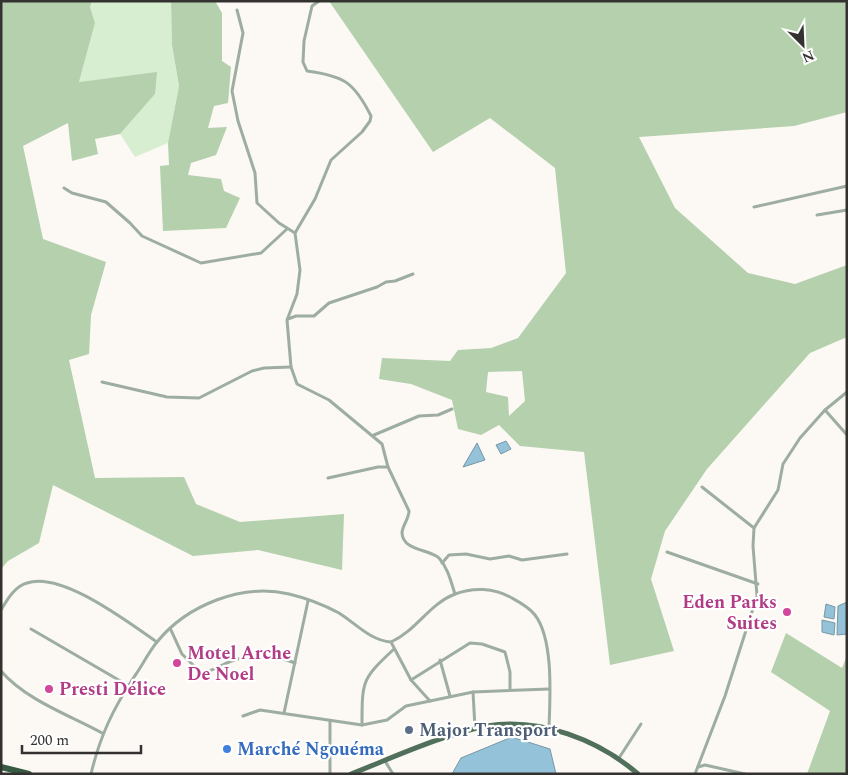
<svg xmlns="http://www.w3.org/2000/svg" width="848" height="775" font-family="Spectral,serif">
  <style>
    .green { fill: #d7efd0 }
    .forest { fill: #b4d0ac; fill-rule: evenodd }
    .water { fill: #94c2d8; stroke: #7797a6 }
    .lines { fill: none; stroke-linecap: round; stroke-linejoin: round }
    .street { stroke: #9daea1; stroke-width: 3 }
    .primary { stroke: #51705b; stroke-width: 5 }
    .highway { stroke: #365a42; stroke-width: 6 }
    .hotel-dot { fill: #d1479c; stroke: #fff; stroke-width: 2 }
    .service-dot { fill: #5c6f8a; stroke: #fff; stroke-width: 2 }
    .shop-dot { fill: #3f7fe0; stroke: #fff; stroke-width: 2 }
    .labels { text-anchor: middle; stroke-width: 4.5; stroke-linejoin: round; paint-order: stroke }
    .hotel-label { font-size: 18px; font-weight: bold; fill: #b23c85; stroke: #fff; text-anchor: start }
    .service-label { font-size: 18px; font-weight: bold; fill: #4e5e75; stroke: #fff; text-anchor: start }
    .shop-label { font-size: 18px; font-weight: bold; fill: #366cbe; stroke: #fff; text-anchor: start }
  </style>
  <rect width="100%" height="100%" fill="#fcf8f4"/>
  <polygon class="green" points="92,1 171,1 172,45 179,86 168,143 135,157 120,134 155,94 113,78 79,82 95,23 90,7"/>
  <g class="forest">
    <polygon points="1,1 92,1 90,7 95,23 79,82 157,72 155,94 120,134 95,139 98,154 72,161 68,123 23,146 43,239 106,262 91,315 89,354 69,360 95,478 184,477 196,504 240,522 344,514 342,570 258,550 193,556 53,485 39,543 8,561 1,569"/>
    <polygon points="171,1 215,1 222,13 222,61 231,67 228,103 214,106 208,128 227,127 216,155 191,163 188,175 221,179 224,191 240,198 226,228 163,231 160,166 169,165 168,143 179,86 172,45"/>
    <path d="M329,1H847V112L794,126L639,137L675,208L748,273L795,284L847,265V337L810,353L707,469L665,531L651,579L674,651L610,665L584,452L520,446L499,425L481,435L458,429L452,400L411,384L379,379L382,358L450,361L458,350L491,348L518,338L566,273L555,168L490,118L433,152ZM522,371L525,401L509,416L508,397L486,392L488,372Z"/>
    <polygon points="786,633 842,668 847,656 847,774 807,774 830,711 771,672"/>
  </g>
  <g class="water">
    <polygon points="506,441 511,449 501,454 496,445"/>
    <polygon points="477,443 485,460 463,467"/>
    <polygon points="847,602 847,634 837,635 838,606"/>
    <polygon points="826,604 835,607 834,619 824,617"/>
    <polygon points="822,620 835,623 834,635 822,632"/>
    <polygon points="512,737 550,749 556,774 452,774 461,758"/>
  </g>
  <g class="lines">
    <g class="street">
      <path d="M237,10L243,33L232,91L238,121L255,173L257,203L279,223L295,233L300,270L297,294L287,320L291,367L297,384L329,400L382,444L388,467L409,511C409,519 402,526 402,533C403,551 429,549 439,558C448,568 451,582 455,594"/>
      <polyline points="64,188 72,193 106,202 130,223 142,236 201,263 261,253 287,229"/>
      <polyline points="754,207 847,186"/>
      <polyline points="817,215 847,210"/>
      <path d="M295,233L315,199L331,160L362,132L370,121L371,116C354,82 344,76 307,71L303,62L304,41L312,6L319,1"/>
      <polyline points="288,319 296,316 314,316 329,303 377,287 386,282 395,281 413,274"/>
      <polyline points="102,382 167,397 199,398 252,371 264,368 291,367"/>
      <polyline points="825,410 847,435"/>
      <polyline points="374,435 419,416 438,415 452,409"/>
      <polyline points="328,478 378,467 388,467"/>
      <polyline points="702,487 754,528"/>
      <polyline points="667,552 758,584"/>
      <polyline points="442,563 449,555 466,554 490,559 509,556 522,560 567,554"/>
      <path d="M1,610C7,600 15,586 27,583C62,571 129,623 157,642"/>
      <polyline points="31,629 129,686"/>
      <path d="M171,630L182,654L199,671C209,674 219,666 229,662C250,654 273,654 295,663"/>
      <polyline points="440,660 450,696"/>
      <path d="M1,671C26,700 69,715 102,733"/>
      <polyline points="411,680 470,643 482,644 505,652 510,672 510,690"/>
      <polyline points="473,692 475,728"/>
      <polyline points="430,701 473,692 549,689"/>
      <polyline points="284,713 308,601"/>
      <polyline points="243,716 260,710 362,725 387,720 406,706 430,701 411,680 391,642"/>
      <path d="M362,725C362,680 362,679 394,649"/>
      <polyline points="619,758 641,724"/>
      <polyline points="385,761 393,774"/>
      <polyline points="698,767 705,765 745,774"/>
      <path d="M91,774C100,736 113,709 134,677C142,666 148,653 157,642C187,605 242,583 289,594C306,598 324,605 339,613C355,623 371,641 391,642C416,631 429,604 455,594C473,587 494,588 510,597C519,602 529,607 535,615C554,640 550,698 549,728"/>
      <polyline points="330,774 330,722"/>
      <polyline points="695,774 725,696 757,596 753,546 754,528 778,490 783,464 800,438 825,410 847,392"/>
    </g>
    <path class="primary" d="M351,774C392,758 444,734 487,726C540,717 599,740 638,774"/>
    <polyline class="highway" points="1,767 29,774"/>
  </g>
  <g class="hotel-dot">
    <circle cx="787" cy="612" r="5"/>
    <circle cx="177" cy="663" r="5"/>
    <circle cx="49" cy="689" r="5"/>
  </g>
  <circle class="service-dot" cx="409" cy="730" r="5"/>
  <circle class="shop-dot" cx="227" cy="749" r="5"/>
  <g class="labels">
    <g class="hotel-label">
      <text x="777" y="608" text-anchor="end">Eden Parks<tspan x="777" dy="21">Suites</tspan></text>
      <text x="187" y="659">Motel Arche<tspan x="187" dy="21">De Noel</tspan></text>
      <text x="59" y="695">Presti Délice</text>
    </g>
    <g class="service-label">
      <text x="419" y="736">Major Transport</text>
    </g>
    <g class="shop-label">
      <text x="237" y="755">Marché Ngouéma</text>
    </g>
  </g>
  <rect width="848" height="775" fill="none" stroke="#343231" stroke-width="5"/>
  <g transform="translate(803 45) rotate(156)" stroke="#ffffff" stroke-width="4" paint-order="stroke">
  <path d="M0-4L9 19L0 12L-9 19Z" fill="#343231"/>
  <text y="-8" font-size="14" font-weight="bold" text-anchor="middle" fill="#343231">N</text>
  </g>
  <path d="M22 745v8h119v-8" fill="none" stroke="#343231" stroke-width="2.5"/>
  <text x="30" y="745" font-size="15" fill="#343231" stroke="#ffffff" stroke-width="4" paint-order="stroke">200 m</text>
</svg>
